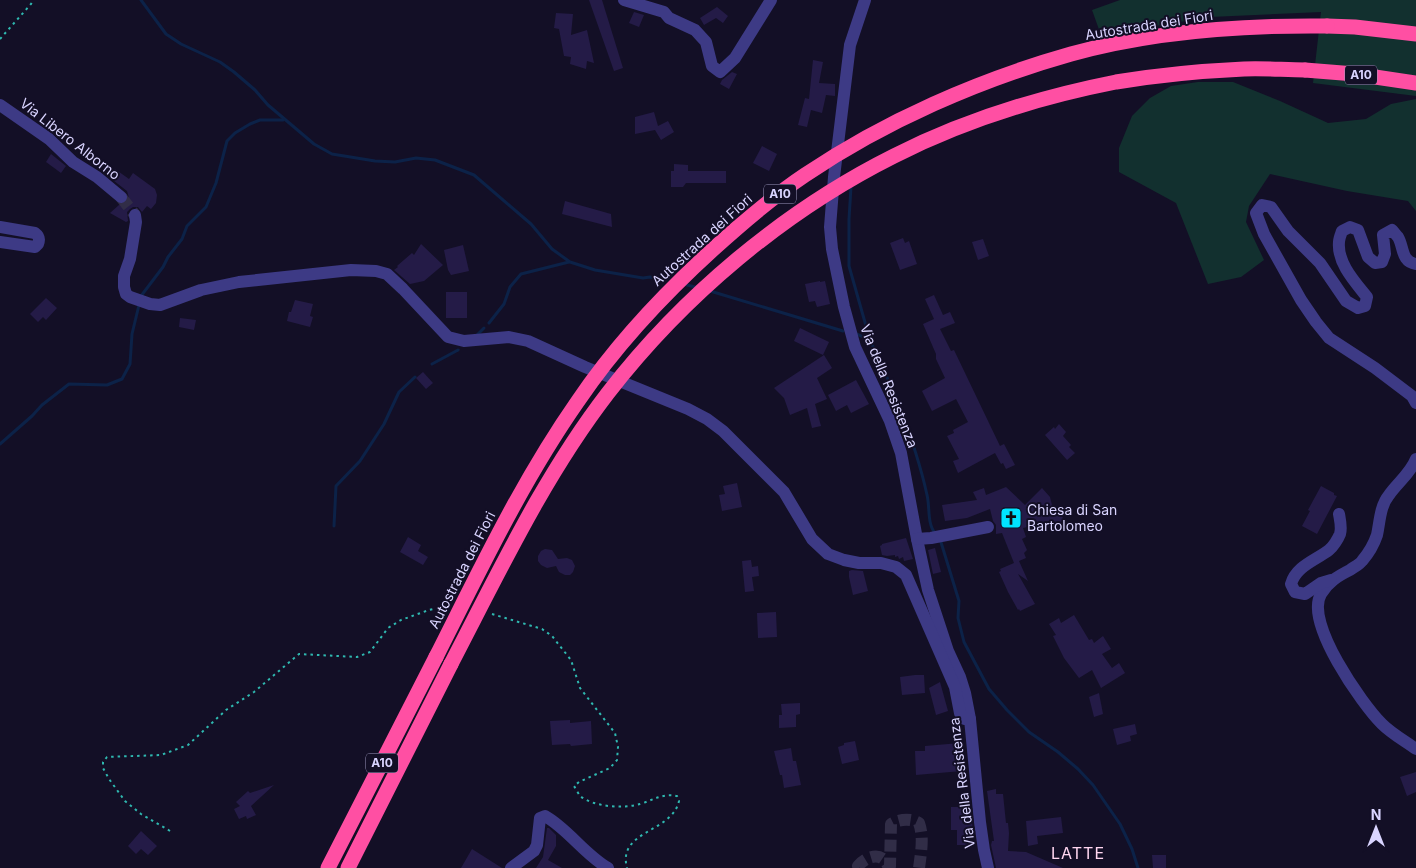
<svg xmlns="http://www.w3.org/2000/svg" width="1416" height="868" font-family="Inter,sans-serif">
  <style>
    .green { fill: #12302f }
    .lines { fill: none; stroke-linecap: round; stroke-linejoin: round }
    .stream { stroke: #0c2248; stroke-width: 3 }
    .building { fill: #241b47 }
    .minor-tunnel { stroke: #312d47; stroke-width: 12; stroke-dasharray: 12 6; stroke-linecap: butt }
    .path { stroke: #2fb8b0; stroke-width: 2; stroke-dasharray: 2.5 4; stroke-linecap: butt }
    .minor { stroke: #3d3a85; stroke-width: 12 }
    .highway { stroke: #ff4fa3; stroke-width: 15 }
    .highway-bridge { stroke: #ff4fa3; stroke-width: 15 }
    .labels { text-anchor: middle; stroke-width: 4; stroke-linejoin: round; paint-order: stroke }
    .shield { fill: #130f26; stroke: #9e99be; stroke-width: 1 }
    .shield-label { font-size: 12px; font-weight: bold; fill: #d9d4ff }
    .street-label { font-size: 14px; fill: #d9d4ff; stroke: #130f26 }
    .poi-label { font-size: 14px; fill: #d9d4ff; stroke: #130f26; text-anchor: start }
    .quarter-label { font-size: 16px; letter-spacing: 1px; fill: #ffd6f0; stroke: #130f26 }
  </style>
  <rect width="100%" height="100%" fill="#130f26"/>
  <g class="green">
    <polygon points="1120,0 1416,0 1416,96 1313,83 1321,12 1210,17 1101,35 1092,10"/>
    <polygon points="1198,82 1233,82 1280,101 1328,123 1366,119 1391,104 1416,99 1416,211 1408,201 1347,191 1270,174 1249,206 1246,222 1264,260 1241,277 1208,284 1176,203 1119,172 1119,148 1132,116 1150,98 1171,86"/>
  </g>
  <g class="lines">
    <g class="stream">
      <polyline points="141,0 166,34 181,44 220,62 234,72 255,90 268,105 314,144 332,154 375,161 395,162 416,158 435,160 474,175 531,224 552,249 570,262 595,270 643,278 650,277 665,280"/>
      <polyline points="851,187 849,219 849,266 870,340 895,395"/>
      <polyline points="687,285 699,288"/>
      <polyline points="710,291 843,331"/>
      <polyline points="141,296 163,267 168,257 182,239 187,226 206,207 216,183 227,141 235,133 250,124 260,120 283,120"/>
      <polyline points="489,323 504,304 510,287 521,274 569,262"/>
      <polyline points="855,333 869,340"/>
      <polyline points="477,335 484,328"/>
      <polyline points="432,364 458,350"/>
      <path d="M897,399C909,431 920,462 927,495C930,506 927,524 935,533"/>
      <polyline points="0,444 32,416 42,405 69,384 107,385 122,379 130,364 132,334 139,305"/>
      <polyline points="334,526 336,486 360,461 384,424 399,392 415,377"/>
      <polyline points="940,539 959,601 958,618 964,642 989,689 1007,710 1029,732 1058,752 1078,769 1093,785 1120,824 1132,849 1138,868"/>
    </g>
  </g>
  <g class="building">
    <polygon points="589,0 602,0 623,68 614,71"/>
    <polygon points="717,7 728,16 723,23 716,18 704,25 700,18"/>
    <polygon points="634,12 644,15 639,27 629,23"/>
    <polygon points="556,13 573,14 571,35 587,30 594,63 587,61 586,69 570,64 571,57 564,56 559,29 554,28"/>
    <polygon points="813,60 823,62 819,83 835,84 835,96 826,95 822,113 811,110 807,127 798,125 805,98 809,99"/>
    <polygon points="732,72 737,74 729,89 720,84 722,80"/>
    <polygon points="654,112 658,126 668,121 674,132 661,140 655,130 635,134 635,117"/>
    <polygon points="762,146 777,154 769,171 753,163"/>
    <polygon points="51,154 66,166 61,173 46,162"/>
    <polygon points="674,164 688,165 688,171 726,171 726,183 686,183 683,187 671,187 671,171 674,171"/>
    <polygon points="115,169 129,179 133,173 155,189 157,195 156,203 151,209 147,206 142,212 138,207 133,207 130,209 127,212 128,221 126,222 110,213 119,205 123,205 127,203 129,198 127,191 109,177"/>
    <polygon points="565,201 611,214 612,227 562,214"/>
    <polygon points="903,238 905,243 909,241 917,264 900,270 890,243"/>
    <polygon points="983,239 989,256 978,260 972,242"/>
    <polygon points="421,244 443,265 424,281 410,284 394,270 398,267 397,266 412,253 414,255"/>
    <polygon points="463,245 469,271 451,275 448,270 444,250"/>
    <polygon points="820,281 820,282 825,281 830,304 817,307 815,301 809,302 805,284"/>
    <rect x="446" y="292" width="21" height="26"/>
    <polygon points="934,295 943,315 950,312 955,323 940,329 951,351 954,350 1000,446 1004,444 1015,465 1006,469 1003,463 1001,464 995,453 958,473 953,461 959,459 947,436 954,433 953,430 968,422 956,399 932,411 922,391 945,378 936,359 936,354 923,324 934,319 925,299"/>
    <polygon points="46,298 57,308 46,320 43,317 38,322 30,314"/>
    <polygon points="295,300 313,304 310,316 313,317 310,327 287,321 289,312 291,312"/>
    <polygon points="180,318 196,320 194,330 179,327"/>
    <polygon points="800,328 829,342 823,355 794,341"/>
    <polygon points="824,355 832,368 817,378 827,399 815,404 821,426 812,428 807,408 790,415 784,398 774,388"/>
    <polygon points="423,372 433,383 426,389 416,378"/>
    <polygon points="856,380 869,404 851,413 847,405 836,411 828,395"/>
    <polygon points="1059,424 1066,432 1063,436 1071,445 1069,447 1075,453 1067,460 1045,435 1054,427 1055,429"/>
    <polygon points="737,483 742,507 722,511 719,495 725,494 723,486"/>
    <polygon points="1321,486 1334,493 1334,495 1337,496 1317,534 1302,526 1310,511 1308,510"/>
    <polygon points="1006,487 1025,505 1042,488 1050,497 1052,505 1064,519 1052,531 1044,523 1023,528 1026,537 1022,539 1027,550 1024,553 1026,558 1019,561 1028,581 1018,574 1035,604 1020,611 1019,609 1018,610 1008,592 999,572 1001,571 1000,569 1014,563 1002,533 996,534 996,525 993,521 990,509 967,518 945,521 942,505 977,500 973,492 984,488 986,495"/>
    <polygon points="408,537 421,545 418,551 428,557 423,565 400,552"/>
    <polygon points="906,538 913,559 904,561 903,557 899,559 898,556 895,557 895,555 887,556 882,555 880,546 882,545 882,544"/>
    <polygon points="935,548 941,572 933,574 928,550"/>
    <polygon points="545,549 552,550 558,559 567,558 572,560 575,566 573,572 570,575 565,575 559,572 556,566 547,568 541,565 538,561 538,556 541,551"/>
    <polygon points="751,560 752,567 758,566 759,576 752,577 754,591 745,592 742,561"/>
    <polygon points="852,570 863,571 868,591 853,595 849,577 849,571"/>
    <polygon points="776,612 777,637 758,638 757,613"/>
    <polygon points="1074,615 1089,640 1092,639 1094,643 1103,636 1111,649 1102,654 1112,668 1119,663 1125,673 1101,688 1092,670 1079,678 1064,658 1053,636 1056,635 1049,624 1059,618 1061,623"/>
    <polygon points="915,675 924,675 925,693 902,695 900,677"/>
    <polygon points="940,682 948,711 936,715 929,688"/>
    <polygon points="1099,693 1103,714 1094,717 1089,697"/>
    <polygon points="800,703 800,714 796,715 796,727 779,728 779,715 782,715 781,704"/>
    <polygon points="570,720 570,723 591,721 592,744 571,746 570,744 552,745 550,721"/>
    <polygon points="1135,724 1137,734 1130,736 1131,741 1117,745 1113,729"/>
    <polygon points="855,741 859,760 842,764 838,747 844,745 844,743"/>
    <polygon points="960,743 962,771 916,775 915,751 925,751 925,746"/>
    <polygon points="791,748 793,761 796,761 801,785 784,788 782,775 780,775 774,751"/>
    <polygon points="1416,772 1416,792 1407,796 1400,777"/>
    <polygon points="274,785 251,806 256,815 247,819 246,816 239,819 234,809 240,806 236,802 248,791 250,793"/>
    <polygon points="996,789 996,794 1003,794 1006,823 1008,823 1009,833 1008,851 1026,852 1063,868 996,868 991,845 992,841 994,841 987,791"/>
    <polygon points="951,807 970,807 973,830 971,830 970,845 957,845 957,830 951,830"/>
    <polygon points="1061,817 1063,833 1037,836 1038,844 1028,846 1026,821"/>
    <polygon points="547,828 549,828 556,835 556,846 548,860 562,868 536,868 543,857"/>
    <polygon points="141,831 157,846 148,855 141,849 136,854 128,846"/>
    <polygon points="472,849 502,868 461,868"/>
    <polygon points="1152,855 1166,855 1166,868 1153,868"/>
  </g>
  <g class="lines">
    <g class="minor-tunnel">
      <polyline points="121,197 135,215"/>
      <path d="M859,868L858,866C868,855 883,851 889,868"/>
      <path d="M887,868L890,866L891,824C899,819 911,818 919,823C924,837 921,853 919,868"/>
    </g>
    <g class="path">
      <polyline points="0,39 31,4 33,0"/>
      <path d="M492,614L542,629L552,636L571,660L580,688L615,733L618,747L617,760L610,768L579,782L574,786C576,789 578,793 580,796C594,807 623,809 640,804C653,800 663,793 677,796L679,801C672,833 617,830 627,868"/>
      <polyline points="170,831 141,814 125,801 109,779 103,768 103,762 107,757 161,755 188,745 226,710 254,692 299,654 357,657 370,652 388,628 401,620 429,610 437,608 445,609"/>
    </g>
    <g class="minor">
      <polyline points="624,0 664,12 669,18 695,30 706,42 712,66 720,72 735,58 771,0"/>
      <polyline points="865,0 850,45 834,177 830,227 832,249 844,307 855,347 890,421 901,453 917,539 928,590 948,651 960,677 965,693 970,719 980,822 984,850 988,868"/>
      <polyline points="0,105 49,139 73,162 97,177 121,197"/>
      <polyline points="135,215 136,222 130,259 124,276 124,287 126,294 130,297 150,304 160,305 201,290 239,282 351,270 376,271 387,274 403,289 448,337 464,341 509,337 528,341 585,367 688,409 707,419 723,431 784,492 812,539 828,554 844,560 859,563 881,563 896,567 906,575 955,687 960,713 964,719 970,719"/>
      <path d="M0,227L35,233C39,236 40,239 38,244L35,247L0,242"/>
      <path d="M1416,264C1401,262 1404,247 1398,237C1397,236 1393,231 1392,230L1383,235L1385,254L1382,262L1375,263L1368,257L1358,230L1350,227L1342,231C1341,234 1339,238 1339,242C1337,263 1355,282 1367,297L1365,306L1358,308L1346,301L1320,263L1288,231L1271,207L1262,205L1256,213L1264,234L1301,300L1316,322L1329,338L1375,368L1412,396L1416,403"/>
      <path d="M1416,459C1410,474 1398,482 1389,495C1380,506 1380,521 1377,535C1374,544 1368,554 1362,561C1359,565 1354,567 1350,570C1338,576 1328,582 1321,594C1304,622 1362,704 1382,724C1392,734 1405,741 1416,749"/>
      <polyline points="917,539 931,538 988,527"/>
      <path d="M1331,580L1321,583L1305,594L1295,592L1291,584C1296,566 1316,560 1329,550C1333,547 1338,539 1340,534C1342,528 1340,520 1339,514"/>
      <path d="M511,868L534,851L537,845L540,818L545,816C568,829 585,855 608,868"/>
    </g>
    <g class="highway">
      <polyline points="1327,26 1355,27 1416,34"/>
      <polyline points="1305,70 1355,74 1416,83"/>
      <polyline points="328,868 436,657"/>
      <polyline points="348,868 451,664"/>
    </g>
    <g class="highway-bridge">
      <path d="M436,657C480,570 522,481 578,401C622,336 677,280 736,229C758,210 781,191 805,175C885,121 979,80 1071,54C1154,31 1241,25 1327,26"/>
      <path d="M451,664C499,572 544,476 608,393C683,296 784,211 894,156C963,121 1040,97 1116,82C1158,75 1202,71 1244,69C1264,68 1285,70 1305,70"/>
    </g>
  </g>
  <defs>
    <g id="church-square" transform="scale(1.125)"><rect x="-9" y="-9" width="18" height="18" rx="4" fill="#00e5ff" stroke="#130f26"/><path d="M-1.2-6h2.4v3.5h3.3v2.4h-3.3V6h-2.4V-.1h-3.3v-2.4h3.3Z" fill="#111"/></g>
  </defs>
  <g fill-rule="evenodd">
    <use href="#church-square" x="1011" y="518"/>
  </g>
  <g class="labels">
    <g class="shield">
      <rect x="1345" y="65.5" width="32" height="19" rx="4"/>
      <rect x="764" y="184.5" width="32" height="19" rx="4"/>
      <rect x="366" y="753.5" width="32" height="19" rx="4"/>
    </g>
    <g class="shield-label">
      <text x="1361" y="79">A10</text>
      <text x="780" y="198">A10</text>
      <text x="382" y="767">A10</text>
    </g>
    <g class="street-label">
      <text transform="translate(1149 25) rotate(-9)" y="5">Autostrada dei Fiori</text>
      <text transform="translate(70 139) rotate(38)" y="5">Via Libero Alborno</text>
      <text transform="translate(702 240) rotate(-42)" y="5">Autostrada dei Fiori</text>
      <text transform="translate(889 386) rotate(68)" y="5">Via della Resistenza</text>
      <text transform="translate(462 570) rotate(-63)" y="5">Autostrada dei Fiori</text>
      <text transform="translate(962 783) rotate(-97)" y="5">Via della Resistenza</text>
    </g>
    <g class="poi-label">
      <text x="1027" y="515">Chiesa di San<tspan x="1027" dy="16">Bartolomeo</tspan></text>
    </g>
    <g class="quarter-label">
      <text x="1078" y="859">LATTE</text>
    </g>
  </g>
  <g transform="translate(1376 828)" stroke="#130f26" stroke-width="4" paint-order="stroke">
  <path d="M0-4L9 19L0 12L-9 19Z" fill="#d9d4ff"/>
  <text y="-8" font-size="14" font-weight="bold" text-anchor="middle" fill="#d9d4ff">N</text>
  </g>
</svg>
